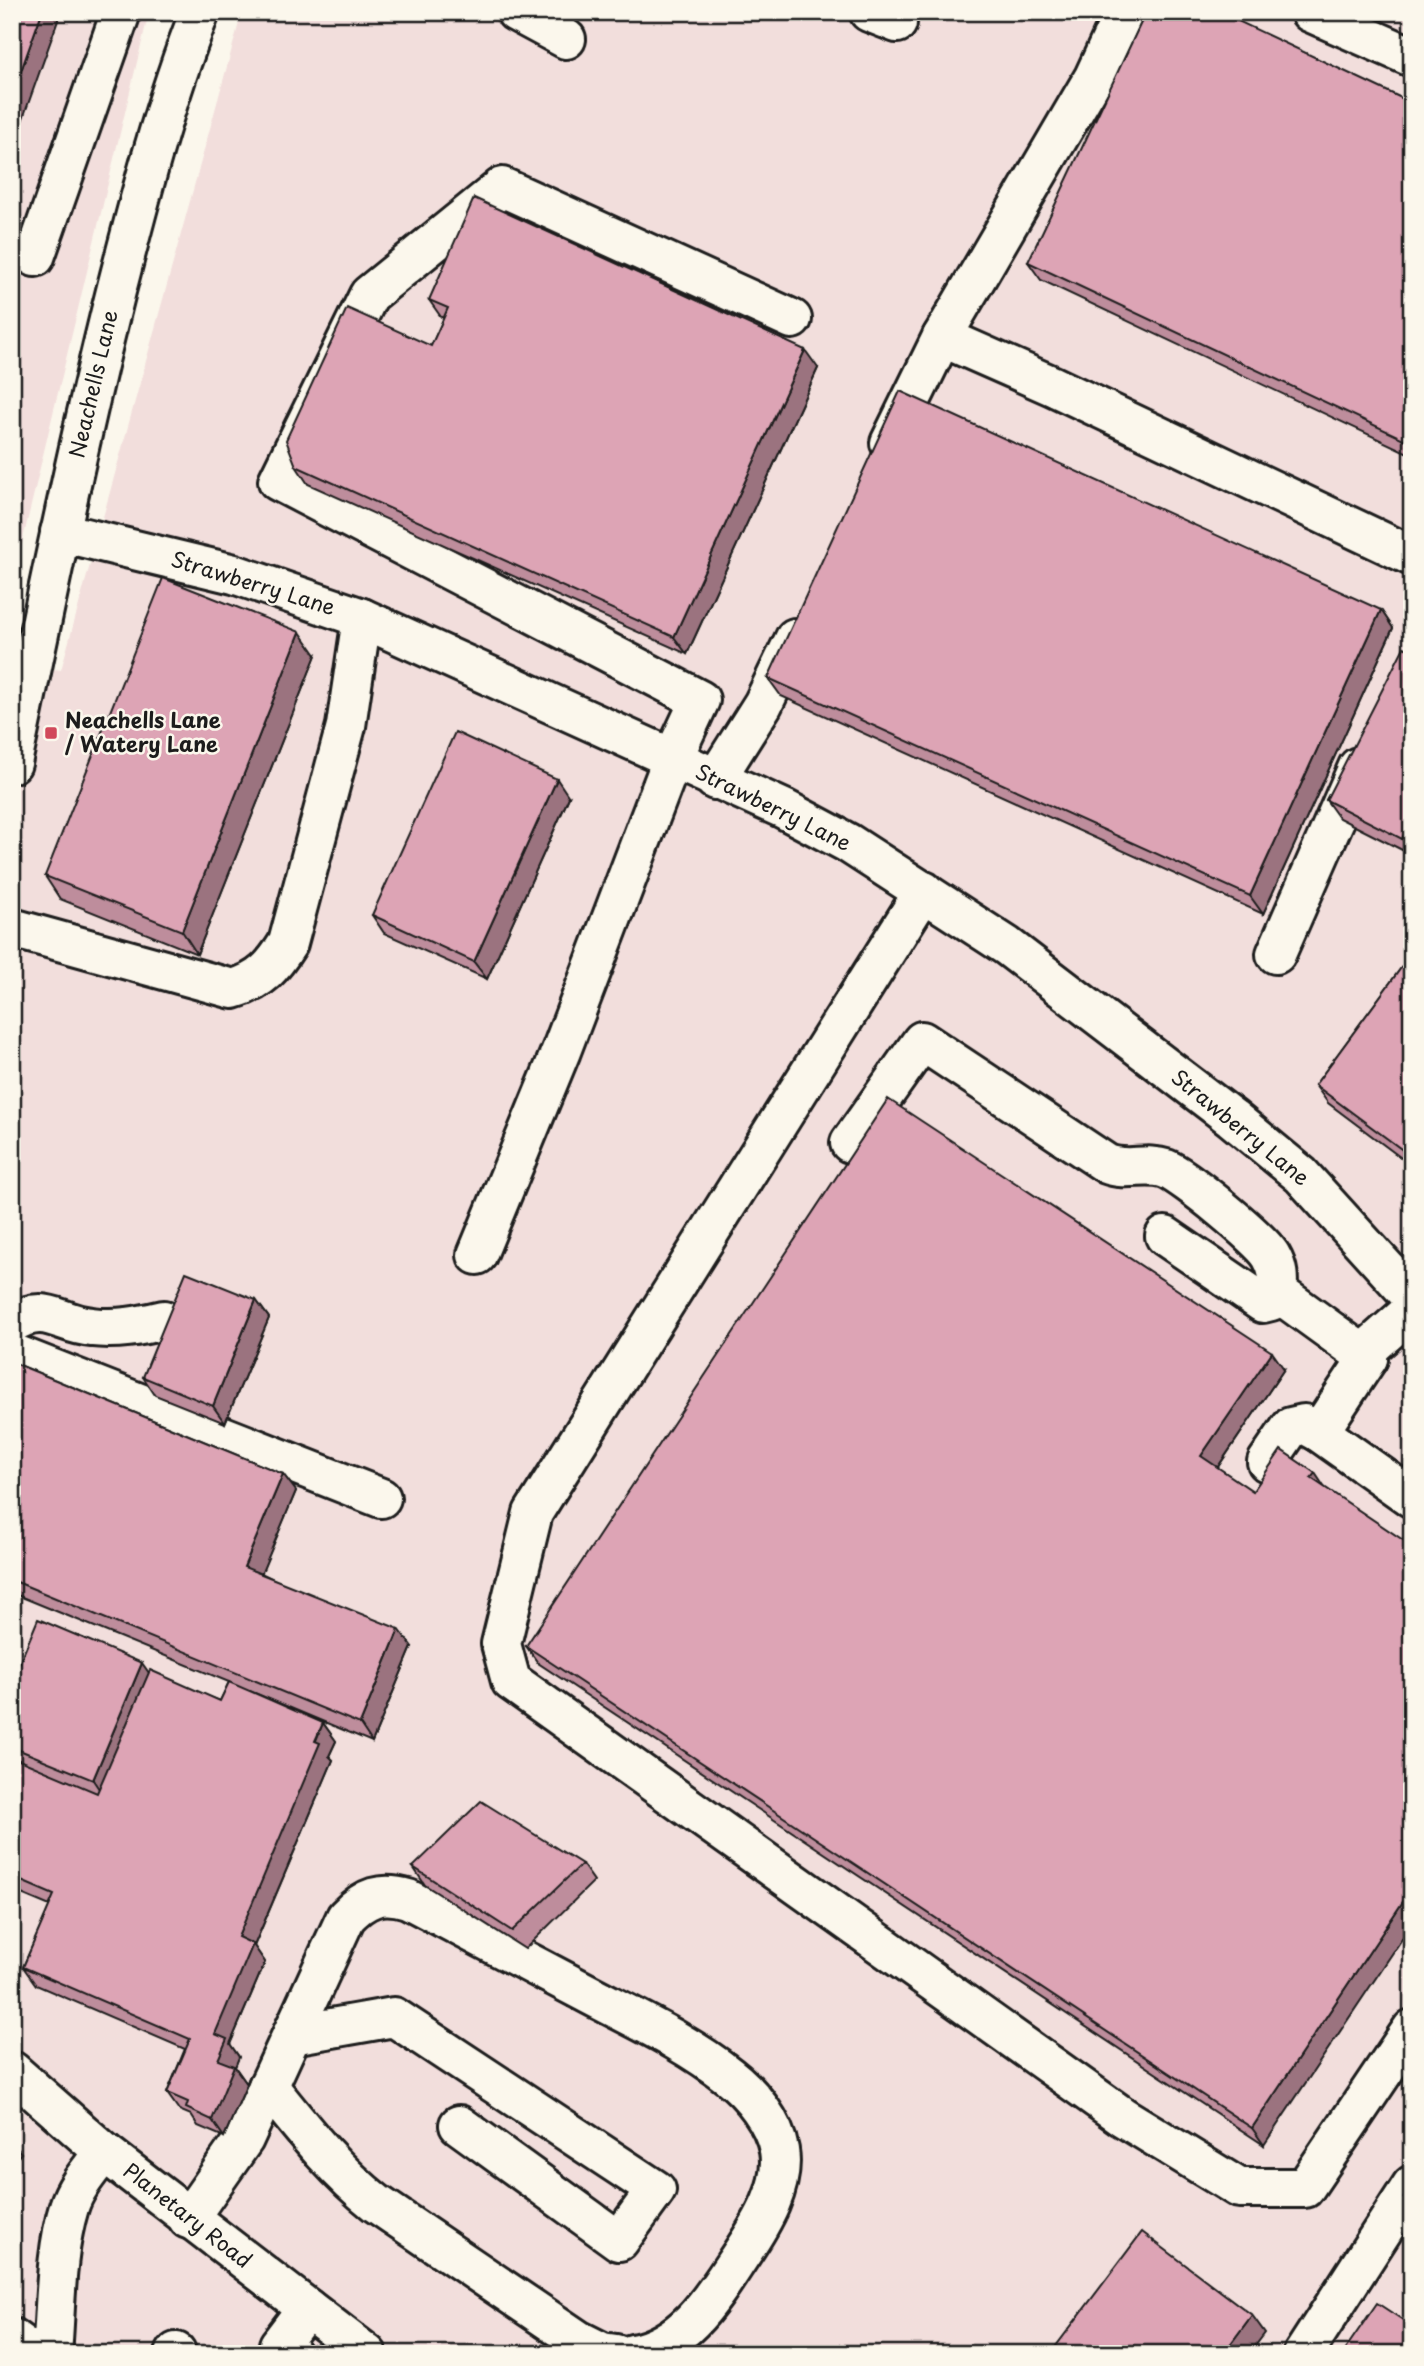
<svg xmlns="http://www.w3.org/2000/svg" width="1424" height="2366" font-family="'Playpen Sans',sans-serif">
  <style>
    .built { fill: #f2dedc }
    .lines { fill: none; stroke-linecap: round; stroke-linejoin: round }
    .minor-casing { stroke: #1c1c1c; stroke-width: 44 }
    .minor { stroke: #fbf7ec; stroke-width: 38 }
    .wall { fill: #be8d9c; stroke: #1c1c1c; stroke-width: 2 }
    .shaded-wall { fill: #9b737f; stroke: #1c1c1c; stroke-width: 2 }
    .building { fill: #dda4b5; stroke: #1c1c1c; stroke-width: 2 }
    .poi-dot { fill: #d1495b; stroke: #fbf7ec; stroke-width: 2.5 }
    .labels { text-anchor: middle; stroke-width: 5; stroke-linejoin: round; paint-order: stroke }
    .street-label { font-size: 21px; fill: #1c1c1c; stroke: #fbf7ec }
    .poi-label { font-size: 21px; font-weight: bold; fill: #1c1c1c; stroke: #fbf7ec; text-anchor: start }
  </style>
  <rect width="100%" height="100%" fill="#fbf7ec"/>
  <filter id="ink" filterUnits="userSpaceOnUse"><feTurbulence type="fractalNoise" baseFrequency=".0143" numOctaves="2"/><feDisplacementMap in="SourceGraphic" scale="14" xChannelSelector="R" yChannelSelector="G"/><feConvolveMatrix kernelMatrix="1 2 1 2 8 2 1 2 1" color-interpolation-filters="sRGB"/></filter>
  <g filter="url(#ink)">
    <g class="built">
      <polygon points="12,12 149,12 12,585"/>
      <polygon points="242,12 1412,12 1412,2354 12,2354 12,663 61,670"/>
    </g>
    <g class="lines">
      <g class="minor-casing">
        <g id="minor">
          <polyline points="516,12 566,39"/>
          <polyline points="869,12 897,23"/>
          <polyline points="1310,12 1412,57"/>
          <polyline points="35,257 121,12"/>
          <polyline points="942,337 1053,386 1412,556"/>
          <polyline points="890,443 942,337 1094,77 1124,12"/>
          <polyline points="60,532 234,574 362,618 784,809 848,843 1007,946 1232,1118 1301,1175 1412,1297"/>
          <path d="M12,763C45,605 77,447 116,291C140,197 164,103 200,12"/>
          <polyline points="715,780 763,704 795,638"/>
          <polyline points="924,891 533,1513 501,1644 511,1681 1123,2117 1239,2188 1305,2188 1412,2029"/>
          <path d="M12,928L233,989C261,981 273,967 288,943L346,726L362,618"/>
          <polyline points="1276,954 1358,767"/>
          <path d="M850,1143L922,1041L1107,1164C1127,1172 1146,1162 1166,1169C1184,1176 1261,1239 1271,1256C1278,1268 1279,1278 1277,1292"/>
          <polyline points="1165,1236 1263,1303 1271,1301 1277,1292 1368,1358"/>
          <polyline points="477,1255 561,1051 672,760 700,700 278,481 369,295 502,187 792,319"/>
          <polyline points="1412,1310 1369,1348 1368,1358 1319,1432 1412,1498"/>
          <path d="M12,1323C46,1302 59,1324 92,1327C117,1330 139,1326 164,1320"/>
          <polyline points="12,1353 381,1498"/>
          <polyline points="1267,1462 1291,1427 1304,1424 1319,1432"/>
          <polyline points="292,2035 394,2017 656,2190 619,2241 459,2125"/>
          <polyline points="12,2071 104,2152 367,2354"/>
          <path d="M268,2086C302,2128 333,2169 376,2203L578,2340L602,2352L616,2354"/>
          <path d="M188,2219L244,2139L346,1917C365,1897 381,1891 408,1899C471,1932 534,1965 596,1998C642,2022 689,2044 729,2076C751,2093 774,2122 779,2150C785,2186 762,2223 742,2253C714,2295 687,2344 633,2354"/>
          <polyline points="12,2338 34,2354"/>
          <path d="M52,2354C56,2306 55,2253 69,2207C75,2187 91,2169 104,2152"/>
          <polyline points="175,2354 176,2352"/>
          <polyline points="291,2354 279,2345 307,2308"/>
          <polyline points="1303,2354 1412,2185"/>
        </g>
      </g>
      <use href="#minor" class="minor"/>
    </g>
    <g class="wall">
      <polygon points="1412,103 1412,455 1041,280 1028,262"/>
      <polygon points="429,300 818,368 687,654 308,484 296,466 431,346 444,318 441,317"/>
      <polygon points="1381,610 1393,628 1263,914 781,696 768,678"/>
      <polygon points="1412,651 1412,855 1339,818 1326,800"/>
      <polygon points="316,655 197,954 60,899 45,876"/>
      <polygon points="569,797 487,979 384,933 372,915"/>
      <polygon points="1412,953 1412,1166 1328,1103 1315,1085"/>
      <polygon points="256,1300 269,1318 225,1423 155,1395 143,1377"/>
      <polygon points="12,1362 283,1474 296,1491 261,1573 412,1647 372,1742 250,1691 323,1723 336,1741 329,1756 333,1760 254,1946 265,1962 230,2044 239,2057 235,2067 247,2084 224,2137 198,2126 191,2115 179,2110 167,2093 185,2049 36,1985 23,1967 50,1906 12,1890 12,1681 149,1673 220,1701 229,1682 12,1593"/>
      <polygon points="1284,1369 1218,1467 1264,2145 538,1663 526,1646"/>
      <polygon points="582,1864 594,1881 525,1949 425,1885 413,1867"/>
      <polygon points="1412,2185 1412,2209 1404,2198"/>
    </g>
    <g class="shaded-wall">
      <polygon points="42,12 61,12 12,149 12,96"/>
      <polygon points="12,284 17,290 12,324"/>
      <polygon points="805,350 818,368 687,654 674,637"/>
      <polygon points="1381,610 1393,628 1263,914 1250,896"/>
      <polygon points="300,632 316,655 197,954 182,931"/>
      <polygon points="557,779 569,797 487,979 474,962"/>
      <polygon points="1412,820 1412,852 1402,839"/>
      <polygon points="256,1300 269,1318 225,1423 213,1406"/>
      <polygon points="1272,1352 1284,1369 1213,1474 1201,1456"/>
      <polygon points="1315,1473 1327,1491 1311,1478"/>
      <polygon points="283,1474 296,1491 257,1584 244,1567"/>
      <polygon points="399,1629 412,1647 372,1742 360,1724"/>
      <polygon points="142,1663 154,1680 105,1798 93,1780"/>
      <polygon points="323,1723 336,1741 329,1756 333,1760 254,1946 265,1962 230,2044 239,2057 235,2067 247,2084 224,2137 212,2120 218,2060 215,2034 238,1937"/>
      <polygon points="1412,1888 1412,1924 1264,2145 1252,2128"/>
      <polygon points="12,2141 21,2153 12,2165"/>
      <polygon points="1252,2315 1265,2333 1249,2354 1223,2354"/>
    </g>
    <g class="building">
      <polygon points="12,12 42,12 12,96"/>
      <polygon points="1146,12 1219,12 1412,103 1412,443 1028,262"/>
      <polygon points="474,198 805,350 674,637 296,466 286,440 347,308 431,346 448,308 429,300"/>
      <polygon points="900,391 1381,610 1250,896 768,678"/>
      <polygon points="163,578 300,632 182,931 45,876"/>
      <polygon points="1404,647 1412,651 1412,820 1402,839 1326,800"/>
      <polygon points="455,732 557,779 474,962 372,915"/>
      <polygon points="1412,953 1412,1157 1315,1085"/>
      <polygon points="888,1099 1272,1352 1201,1456 1253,1491 1281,1450 1315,1473 1311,1478 1412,1546 1412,1888 1252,2128 526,1646"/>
      <polygon points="186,1272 256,1300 213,1406 143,1377"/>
      <polygon points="12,1362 283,1474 244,1567 399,1629 360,1724 12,1580"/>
      <polygon points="38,1619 142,1663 93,1780 12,1747 12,1681"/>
      <polygon points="150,1670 220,1701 229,1682 323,1723 315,1741 320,1743 238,1937 253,1944 215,2034 227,2039 218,2060 234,2066 212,2120 186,2108 188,2102 167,2093 190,2039 23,1967 54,1895 12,1877 12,1757 97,1793"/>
      <polygon points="481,1801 582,1864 512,1931 413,1867"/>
      <polygon points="1412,2185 1412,2203 1404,2198"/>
      <polygon points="1142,2232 1252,2315 1223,2354 1050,2354"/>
      <polygon points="1377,2303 1412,2326 1412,2354 1342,2354"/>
    </g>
  </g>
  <rect class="poi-dot" x="44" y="726" width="14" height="14" rx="3.5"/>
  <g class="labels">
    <g class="street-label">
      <text transform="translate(94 384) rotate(-77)" y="7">Neachells Lane</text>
      <text transform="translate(253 584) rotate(17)" y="7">Strawberry Lane</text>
      <text transform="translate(773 808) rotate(26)" y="7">Strawberry Lane</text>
      <text transform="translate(1240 1128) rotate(39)" y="7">Strawberry Lane</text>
      <text transform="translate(187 2216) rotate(38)" y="7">Planetary Road</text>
    </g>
    <g class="poi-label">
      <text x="65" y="728">Neachells Lane<tspan x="65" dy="24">/ Watery Lane</tspan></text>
    </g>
  </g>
  <rect width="1424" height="2366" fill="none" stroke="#fbf7ec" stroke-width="42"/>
  <rect x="21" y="21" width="1382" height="2324" fill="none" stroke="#1c1c1c" stroke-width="2.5" filter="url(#ink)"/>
</svg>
